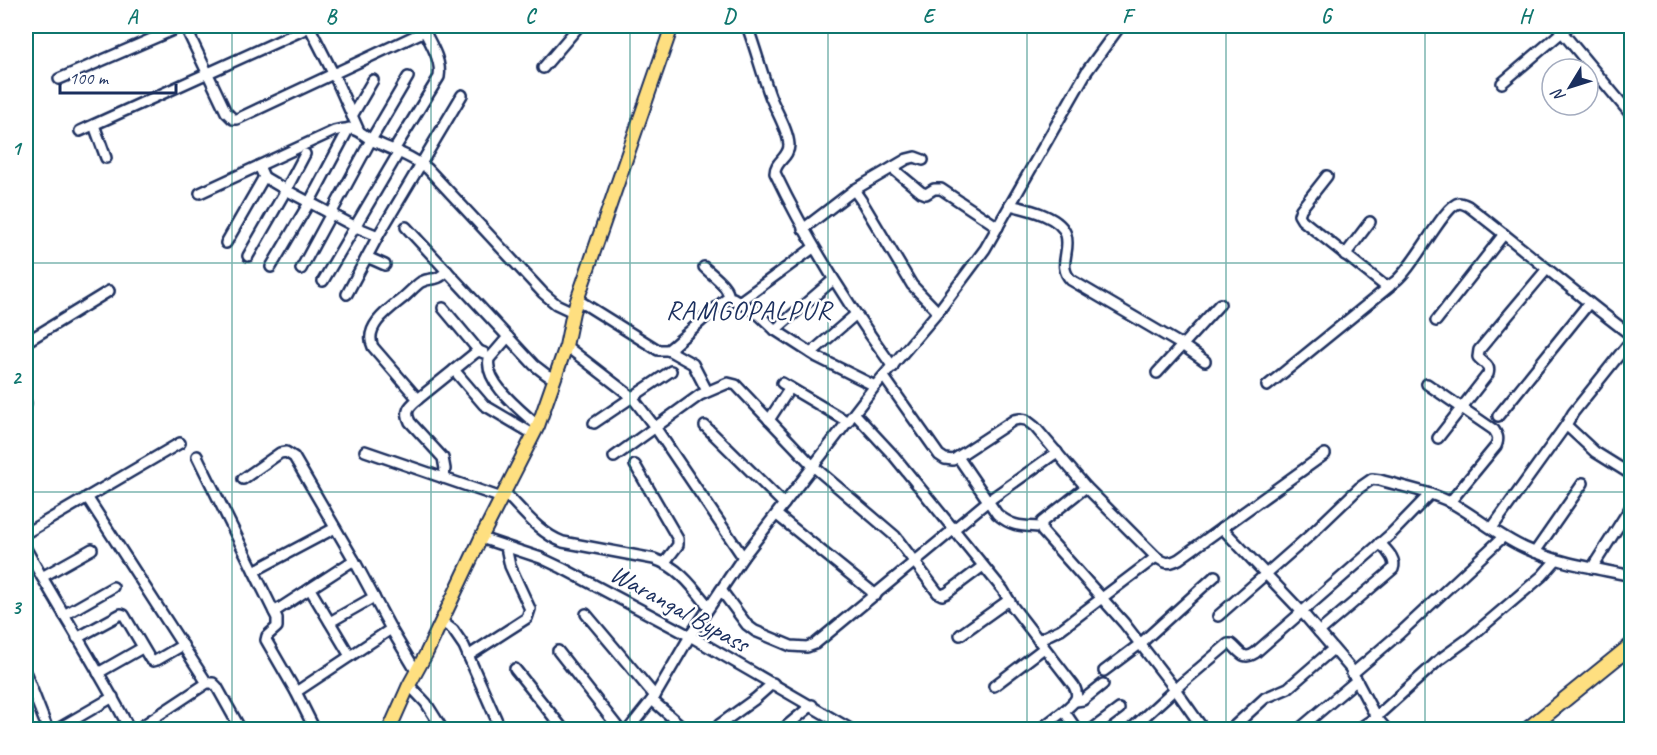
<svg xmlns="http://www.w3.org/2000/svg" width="1657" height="755" font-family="Caveat,sans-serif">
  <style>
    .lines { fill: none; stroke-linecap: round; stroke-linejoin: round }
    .minor-casing { stroke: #1b2f5e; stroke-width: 14 }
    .major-casing { stroke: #1b2f5e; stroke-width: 16 }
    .highway-casing { stroke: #1b2f5e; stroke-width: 18 }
    .minor { stroke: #fff; stroke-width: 9 }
    .major { stroke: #fedf80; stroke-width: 12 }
    .highway { stroke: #fedf80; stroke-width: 14 }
    .grid { fill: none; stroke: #0f766e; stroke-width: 1.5; stroke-opacity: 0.55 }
    .labels { text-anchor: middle; stroke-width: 5; stroke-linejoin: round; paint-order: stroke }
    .street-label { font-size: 26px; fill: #1b2f5e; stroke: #fff }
    .neighbourhood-label { font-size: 27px; letter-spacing: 1.5px; fill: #1b2f5e; stroke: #fff }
    .neatline { fill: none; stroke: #0f766e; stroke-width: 2 }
    .grid-label { font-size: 20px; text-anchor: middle; font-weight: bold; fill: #0f766e }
  </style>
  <rect width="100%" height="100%" fill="#fff"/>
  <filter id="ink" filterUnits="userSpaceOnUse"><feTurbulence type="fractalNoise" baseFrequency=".0167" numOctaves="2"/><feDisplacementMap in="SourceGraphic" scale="12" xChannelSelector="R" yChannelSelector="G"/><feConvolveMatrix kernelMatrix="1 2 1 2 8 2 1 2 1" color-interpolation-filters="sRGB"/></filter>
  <g filter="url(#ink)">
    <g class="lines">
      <g class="minor-casing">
        <g id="minor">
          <polyline points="185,26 226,112 233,119 237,119 425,31"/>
          <polyline points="309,26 334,75 359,131"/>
          <path d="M747,26C755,47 761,70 769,93C774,108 788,129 789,145C789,158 775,161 775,173C808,242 848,305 893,367"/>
          <polyline points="1557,26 1632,116"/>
          <polyline points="543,68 579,26"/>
          <polyline points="59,79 182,26"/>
          <polyline points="1502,83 1569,26"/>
          <polyline points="352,116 373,80"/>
          <polyline points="94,125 106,158"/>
          <polyline points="80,131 312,26"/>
          <path d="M394,150L439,77C442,60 430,43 423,28"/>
          <polyline points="259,166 264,177 286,190 356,227 378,236"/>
          <polyline points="892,168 921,192 926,194 934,189 941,189 998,227"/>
          <path d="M1327,176L1301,209L1299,215L1302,220L1385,286C1406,287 1441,206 1459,203C1461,203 1466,205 1468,206C1523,248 1576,294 1632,336"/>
          <polyline points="854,190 907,159 915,157 923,160"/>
          <path d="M200,193L334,131C340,129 345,128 352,129C361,131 366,137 373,141C392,150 412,156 428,169L543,293L556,304L573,312"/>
          <path d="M1010,205C1027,209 1061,216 1066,235C1071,251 1057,266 1071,280L1182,345L1205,361"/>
          <polyline points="406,227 534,365 547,375 555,378"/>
          <polyline points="803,229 854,190 861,200 912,285 938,312"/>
          <polyline points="226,243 264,177"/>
          <polyline points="1345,255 1370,222"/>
          <polyline points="248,256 286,190 305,154"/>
          <polyline points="367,257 385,265"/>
          <polyline points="271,267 309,203 349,128"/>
          <path d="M704,267C713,276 728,285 729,298"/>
          <polyline points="301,269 371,140 408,77"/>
          <path d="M447,271C435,283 432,276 421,282C415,286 409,293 403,298C389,309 363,327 373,347L418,399L454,370L484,405L533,434"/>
          <polyline points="323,281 399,152"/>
          <polyline points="347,294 378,236 462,95"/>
          <polyline points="578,300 658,350 668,350 673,346 725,300 733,298 757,313 775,330 817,357 875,386"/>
          <polyline points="738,303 813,248"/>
          <polyline points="443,308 479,351"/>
          <polyline points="1436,321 1504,234"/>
          <polyline points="775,330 833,280"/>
          <path d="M508,337L489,359C484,383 522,411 538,426"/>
          <polyline points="1632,339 1573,413 1566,425 1595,452 1632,475"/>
          <polyline points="26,342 109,291"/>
          <polyline points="566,346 632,397 655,427 743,557"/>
          <polyline points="668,350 693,364 707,391"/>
          <polyline points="811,353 855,315"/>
          <polyline points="454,370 475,353 479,351 484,353"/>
          <polyline points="1157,373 1220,304"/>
          <path d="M884,377L939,455L945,459L953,460L1014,420L1020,419L1026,420L1035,427L1086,487L1156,557C1165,563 1168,565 1179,559L1222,528L1301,611L1350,668L1376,717L1387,730"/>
          <polyline points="782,383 848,422"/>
          <path d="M1427,384L1494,430C1498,436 1499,439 1496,446L1450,502"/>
          <polyline points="1267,386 1390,286"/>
          <path d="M418,399C410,406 404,410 410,422L443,458L445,469L443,478"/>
          <polyline points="26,404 26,403"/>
          <path d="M855,414L894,456L1003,590L1013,607L1074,686C1081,699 1073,703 1064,711L1077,730"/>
          <polyline points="1498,416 1589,303"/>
          <polyline points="769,420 790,388"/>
          <polyline points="594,423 671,371"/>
          <polyline points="705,426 784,504"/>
          <path d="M1438,438L1488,374C1491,365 1483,363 1478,357L1479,350L1547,269"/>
          <polyline points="365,451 502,498"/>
          <polyline points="197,456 277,618 277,627 267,636 266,640 296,692 315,730"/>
          <polyline points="614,457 700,395 728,383 736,385 813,466 895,536 938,593 942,595 947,593 983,566"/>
          <path d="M958,457L997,514C1012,527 1022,526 1041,527"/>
          <polyline points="635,465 678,539 678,545 665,562"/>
          <polyline points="243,479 280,453 286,452 294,457 354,560 391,629 416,671"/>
          <polyline points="1086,487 1042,522 1042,531 1124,623 1175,689 1204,730"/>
          <path d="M505,493C523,511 539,533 563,542L654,559C679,567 693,587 709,607"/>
          <polyline points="87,497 207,683"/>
          <polyline points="777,515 876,595"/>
          <polyline points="1222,528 1325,454"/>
          <polyline points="1492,528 1566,425"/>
          <polyline points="26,533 180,443"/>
          <polyline points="481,538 541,558 562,568 690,636 852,730"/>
          <path d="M26,549C60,610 98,668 130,730"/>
          <polyline points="1535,552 1583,483"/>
          <polyline points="1592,568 1632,505"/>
          <polyline points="254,571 335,528"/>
          <polyline points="42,577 92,549"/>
          <polyline points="310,589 350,656"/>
          <polyline points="721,590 747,625 755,631 791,646 807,647 815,644 988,501 1057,452"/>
          <polyline points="274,612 354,560"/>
          <polyline points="586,614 655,696"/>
          <polyline points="64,615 113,587"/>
          <path d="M1218,616L1308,537L1359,488L1372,479L1380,480C1403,487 1429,491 1450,502C1476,516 1498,536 1525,548C1558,563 1595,568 1632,576"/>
          <polyline points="441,621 453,630 464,646 501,730"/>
          <polyline points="330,622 374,597"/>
          <path d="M1319,632L1393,569C1397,559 1386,550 1380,543"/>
          <polyline points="960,635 1009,600"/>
          <polyline points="77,638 121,614 124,615 150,659 153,661 157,660 183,645"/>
          <polyline points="1038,640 1061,629 1156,557"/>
          <polyline points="558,651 620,730"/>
          <polyline points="468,656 527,618 530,609 510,566 506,547"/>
          <polyline points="515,669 564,730"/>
          <polyline points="1104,671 1140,644 1215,576"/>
          <polyline points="98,673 142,648"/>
          <polyline points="26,674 48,730"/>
          <polyline points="1352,674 1400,633 1503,537"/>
          <polyline points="409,685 426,703 443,730"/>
          <polyline points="994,686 1044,648"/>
          <polyline points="296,692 391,629"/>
          <polyline points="652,700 686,730"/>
          <polyline points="1076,701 1083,700 1103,684"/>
          <polyline points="719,725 755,699 773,683"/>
          <polyline points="56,730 113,697"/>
          <polyline points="136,730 207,683 213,683 217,687 241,730"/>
          <polyline points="628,730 655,696 690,636 743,557 875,386 938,312 985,249 1087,71 1120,26"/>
          <polyline points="782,730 812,705"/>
          <polyline points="1039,730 1064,711"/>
          <polyline points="1091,730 1119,709"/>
          <path d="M1130,730L1175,689L1228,644H1231C1240,651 1243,661 1255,653L1391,534L1430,494"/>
          <polyline points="1230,730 1265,698 1288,688 1333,649"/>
          <polyline points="1298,730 1357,680"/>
          <polyline points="1357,730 1376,717 1439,660 1468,639 1542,576 1556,560"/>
        </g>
      </g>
      <g class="major-casing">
        <polyline id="major" points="389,730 409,685 426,654 481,538 538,426 566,346 573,312 672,26"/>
      </g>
      <g class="highway-casing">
        <polyline id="highway" points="1527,730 1632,645"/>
      </g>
      <use href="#minor" class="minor"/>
      <use href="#major" class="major"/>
      <use href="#highway" class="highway"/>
    </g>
  </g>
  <path class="grid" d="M232,26V730M431,26V730M630,26V730M828,26V730M1027,26V730M1226,26V730M1425,26V730M26,263H1632M26,492H1632"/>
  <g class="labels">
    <g class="street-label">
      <text transform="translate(680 608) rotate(29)" y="9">Warangal Bypass</text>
    </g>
    <g class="neighbourhood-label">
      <text x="749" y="319">RAMGOPALPUR</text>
    </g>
  </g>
  <rect width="1657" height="755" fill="none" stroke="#fff" stroke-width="66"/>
  <g transform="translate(1570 87) rotate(232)"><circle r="28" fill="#ffffff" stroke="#a4acbf" stroke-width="1.5"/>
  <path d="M0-4.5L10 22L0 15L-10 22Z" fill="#1b2f5e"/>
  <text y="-9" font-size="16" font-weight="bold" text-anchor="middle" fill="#1b2f5e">N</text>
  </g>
  <path d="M60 84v9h116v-9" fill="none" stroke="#1b2f5e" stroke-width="3"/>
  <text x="69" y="84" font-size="18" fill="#1b2f5e" stroke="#ffffff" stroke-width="4.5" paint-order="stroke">100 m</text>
  <rect x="33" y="33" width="1591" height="689" class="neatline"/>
  <g class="grid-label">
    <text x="132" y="23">A</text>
    <text x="331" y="23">B</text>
    <text x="530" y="23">C</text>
    <text x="729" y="23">D</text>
    <text x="928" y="23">E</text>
    <text x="1127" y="23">F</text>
    <text x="1326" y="23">G</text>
    <text x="1525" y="23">H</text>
    <text x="16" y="155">1</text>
    <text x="16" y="384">2</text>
    <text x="16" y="614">3</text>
  </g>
</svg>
